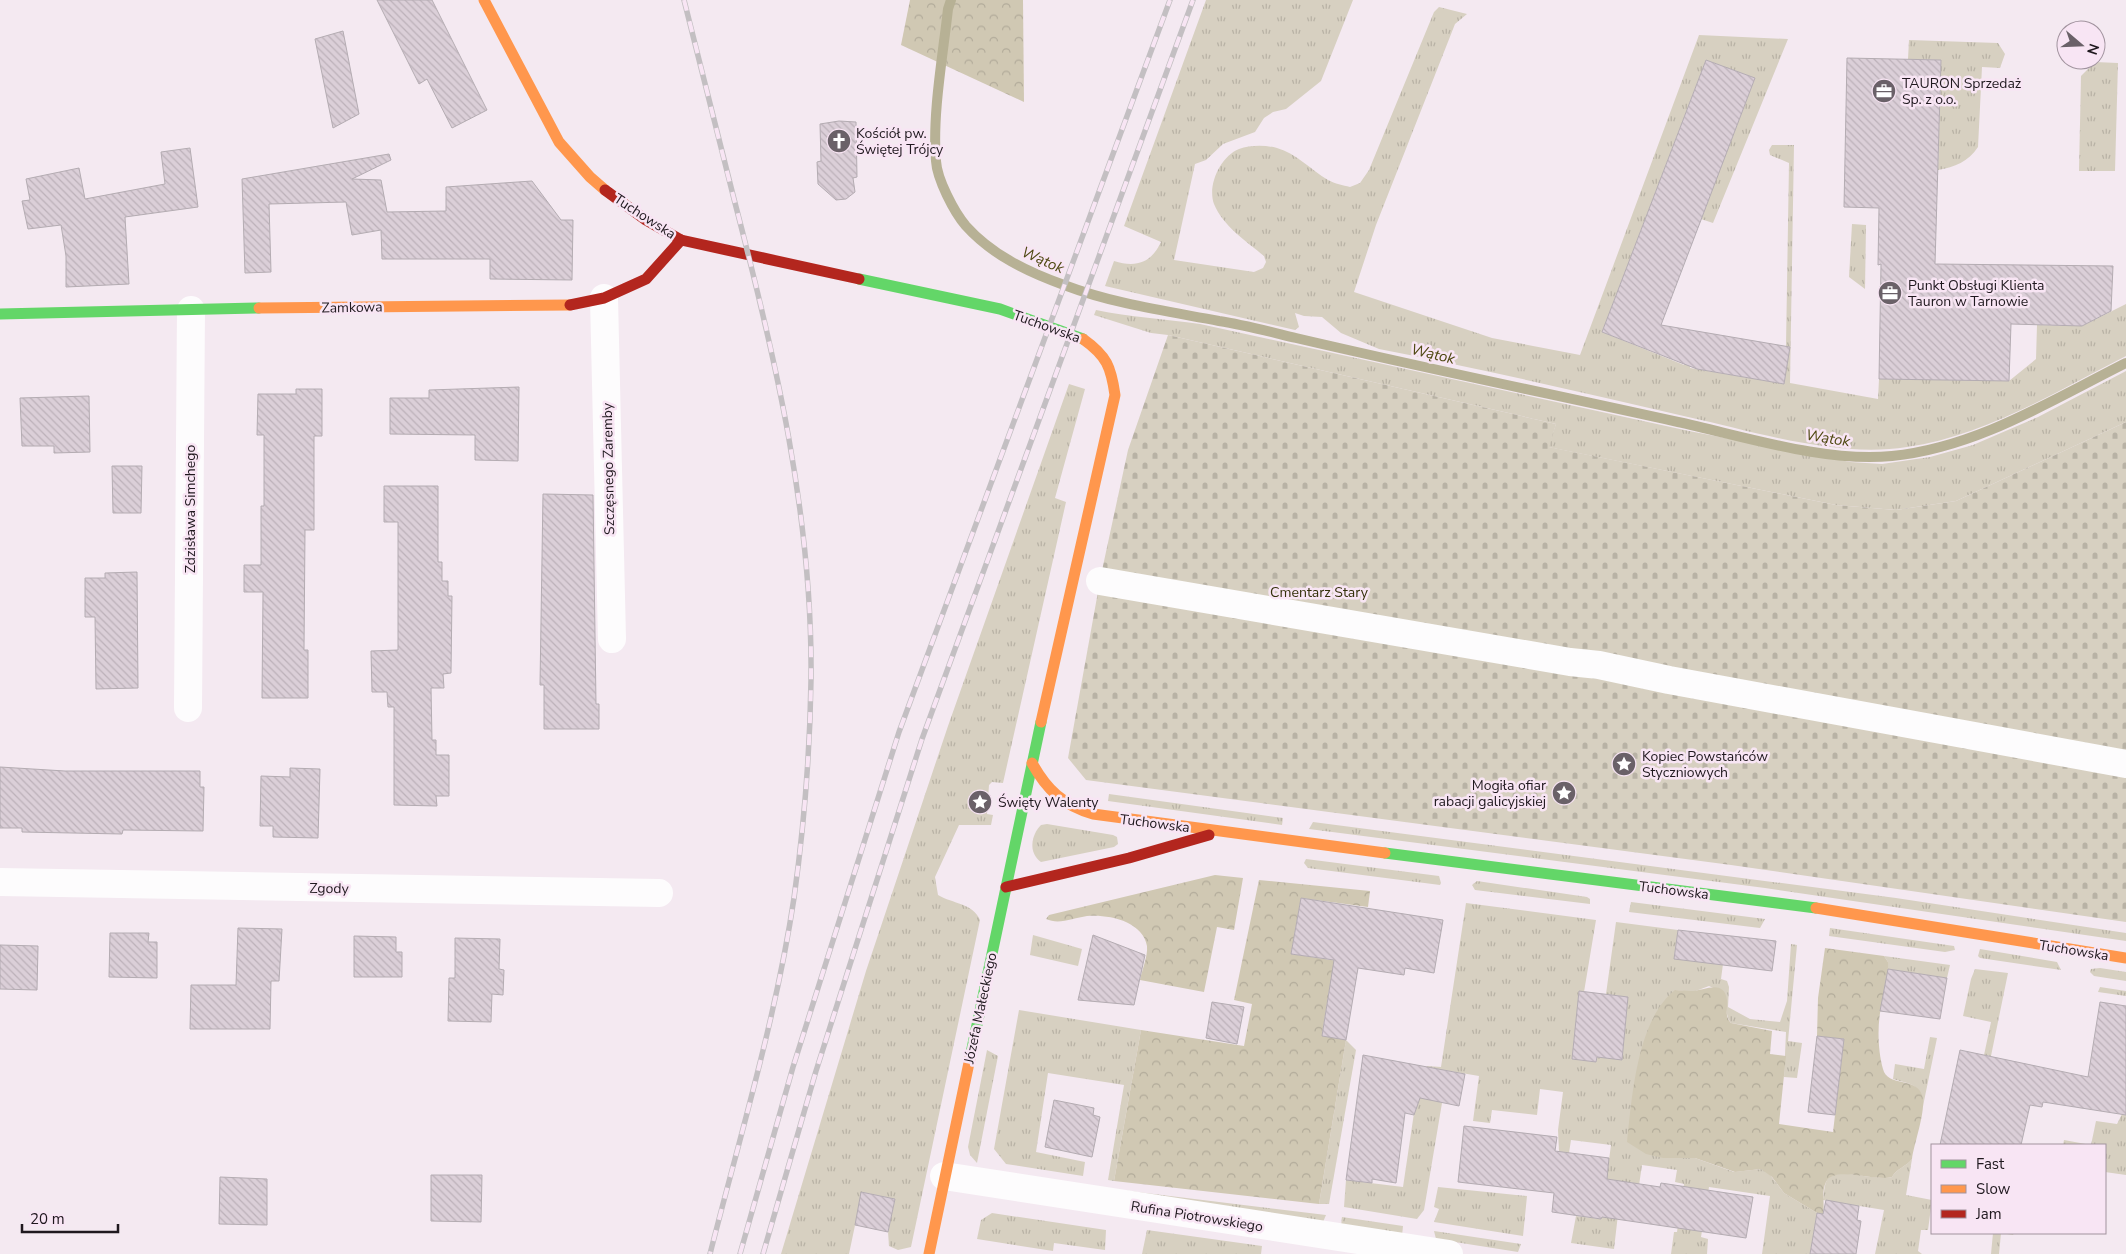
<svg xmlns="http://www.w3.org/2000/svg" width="2126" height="1254" font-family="'Nunito Sans',sans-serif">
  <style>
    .grass { fill: url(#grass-tufts) }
    .forest { fill: url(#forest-crowns) }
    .cemetery { fill: url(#cemetery-stones) }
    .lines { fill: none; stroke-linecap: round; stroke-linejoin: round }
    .stream { stroke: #b7b195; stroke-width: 10 }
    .building { fill: url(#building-back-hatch); stroke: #b4acb2 }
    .street { stroke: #fdfcfd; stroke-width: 28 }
    .fast { stroke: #63d668; stroke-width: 11 }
    .slow { stroke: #ff974d; stroke-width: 11 }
    .jam { stroke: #b3261e; stroke-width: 11 }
    .rail-casing { stroke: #c3bfc2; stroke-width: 5.5 }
    .rail { stroke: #f8e5f4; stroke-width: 4; stroke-dasharray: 11; stroke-linecap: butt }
    .labels { text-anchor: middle; stroke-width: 5; stroke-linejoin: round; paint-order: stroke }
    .poi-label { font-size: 14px; fill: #1f181e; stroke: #f8e5f4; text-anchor: start }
    .street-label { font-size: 14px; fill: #1f181e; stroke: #f8e5f4 }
    .park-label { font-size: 14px; fill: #332f09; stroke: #f8e5f4 }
    .water-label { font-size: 15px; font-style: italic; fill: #4e4811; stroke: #f8e5f4 }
  </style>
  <defs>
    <pattern id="grass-tufts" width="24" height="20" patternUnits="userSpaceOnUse" patternTransform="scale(1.25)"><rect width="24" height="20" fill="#d7d0c1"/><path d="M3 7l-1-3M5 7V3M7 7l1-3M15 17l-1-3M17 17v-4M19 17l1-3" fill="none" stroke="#b8b2a5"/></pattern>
    <pattern id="forest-crowns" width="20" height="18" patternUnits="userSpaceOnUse" patternTransform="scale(1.25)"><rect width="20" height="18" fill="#d0c8b3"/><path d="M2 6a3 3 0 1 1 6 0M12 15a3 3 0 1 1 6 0" fill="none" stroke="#b2ab9a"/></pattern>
    <pattern id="cemetery-stones" width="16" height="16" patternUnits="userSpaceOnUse" patternTransform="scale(1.25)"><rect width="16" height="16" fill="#d7d0c1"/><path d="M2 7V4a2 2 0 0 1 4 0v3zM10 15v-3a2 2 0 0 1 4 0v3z" fill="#b8b2a5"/></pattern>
    <pattern id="building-back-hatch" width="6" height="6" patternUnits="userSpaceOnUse" patternTransform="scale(1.25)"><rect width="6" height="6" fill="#dbcfd8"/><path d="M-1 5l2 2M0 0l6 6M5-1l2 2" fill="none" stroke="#bcb1b9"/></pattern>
  </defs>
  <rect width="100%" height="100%" fill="#f4e9f1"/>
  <g class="grass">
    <path d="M1206,0H1353L1321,81L1286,109L1273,112L1264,118L1255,132L1223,144L1206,160L1195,164L1174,260L1254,272L1263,268L1266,262L1264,256C1246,241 1223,226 1214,204C1207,185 1221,156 1239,149C1250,145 1266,145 1277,148C1296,153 1311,170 1328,180C1335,184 1343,185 1350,187L1360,183L1369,170L1434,12L1439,7L1467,14L1455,24L1376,225L1354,292L1492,338L1580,355L1699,35L1788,39L1713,223L1701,219L1755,78L1706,60L1602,332L1684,365L1696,331L1690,368L1784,384L1790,347L1786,346L1789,163L1770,155L1769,150L1772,145H1794L1790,383L1878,399L1879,379L2009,381L2036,359L2037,325L2082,326L2126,304V356C2057,391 1985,436 1907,447C1837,458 1756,432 1688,417C1585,393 1482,369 1379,349L1341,333L1322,317L1304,316L1295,313L1299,327L1295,330L1105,286L1114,261C1136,268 1151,263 1161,242L1124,226Z"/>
    <path d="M1909,40L1998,43L2005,54L2000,68L1982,67L1978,147C1968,162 1955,167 1938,170L1941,60L1908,59Z"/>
    <polygon points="2095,62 2118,63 2115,171 2079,171 2081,76"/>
    <polygon points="1852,224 1866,225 1865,289 1849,277"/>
    <path d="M1096,310C1130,317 1165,319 1200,324L1689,431L1850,462L1882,464L1930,457L1973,445L2038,417L2126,371V422L1956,501L1896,510L1836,505L1548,447L1556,424L1168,335L1151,333L1094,315Z"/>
    <path d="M1069,384L1085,389L1055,498L1066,502L1003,783L992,782L989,785L987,814L993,815L991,825H959L935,877L938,895C953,904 973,903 980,920L911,1247L898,1250L889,1246L888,1232L895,1199L862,1192L849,1254H781L866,971L948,726Z"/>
    <polygon points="1109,794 1283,818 1282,825 1108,801"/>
    <polygon points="1313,822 1896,898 2126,933 2126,941 1765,888 1309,829"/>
    <path d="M1047,824L1113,835L1117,837L1118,844L1114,847L1041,862C1028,853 1031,835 1041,825Z"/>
    <polygon points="1306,859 1439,876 1441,883 1440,885 1308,868 1304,863"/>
    <polygon points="1477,881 1587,897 1590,899 1590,904 1475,890 1472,885"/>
    <polygon points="1631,902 1765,919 1760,928 1629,912"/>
    <path d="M1466,903L1596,920L1584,992H1579L1572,1059L1596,1062L1597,1057L1622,1059L1628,997L1606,994L1616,922L1678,930L1674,958L1723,964L1721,979L1727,981L1729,987L1728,1007L1750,1019L1780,1022L1787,1001L1791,944L1797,945L1788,1041L1802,1043L1797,1078L1784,1077L1786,1032L1731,1023C1724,1014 1728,1003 1724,993L1709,986L1693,992L1675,990L1683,1157L1695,1158L1734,1172L1761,1169L1767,1171L1784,1193L1817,1213L1810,1254H1762L1770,1196L1709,1187L1701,1237L1708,1239L1707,1254H1671L1674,1232H1677L1684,1184L1675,1182L1677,1170L1642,1165L1637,1199L1620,1197L1614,1249L1571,1243L1576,1216L1601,1219L1611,1145L1571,1140L1569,1153L1559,1152L1558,1130L1563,1092L1540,1089L1537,1115L1492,1110L1490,1123L1473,1121L1479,1076L1444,1070L1439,1102L1442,1103L1424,1210L1417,1219L1344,1207L1346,1180L1403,1187L1418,1086L1423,1087L1427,1066L1441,1067Z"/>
    <polygon points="1830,928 1954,946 1955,950 1945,952 1829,936"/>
    <polygon points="1033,935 1082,949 1078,966 1030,955"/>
    <polygon points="1980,949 2057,962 2061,970 1980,958 1978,956"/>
    <polygon points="1884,956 1950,965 1947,978 1888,969 1888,962"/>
    <polygon points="2100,968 2126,972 2126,981 2094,976 2090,972 2091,969"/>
    <polygon points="1975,969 2008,973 1991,1056 1984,1055 1991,1022 1963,1016 1971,979"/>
    <polygon points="2100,987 2126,991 2126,996 2098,992"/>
    <polygon points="1019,1010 1141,1030 1114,1181 1108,1180 1124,1085 1048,1073 1036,1152 1085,1162 1083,1176 1006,1164 994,1149"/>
    <path d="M1930,1037L1937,1038L1923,1106C1921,1083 1912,1085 1893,1079L1895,1064L1924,1069Z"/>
    <polygon points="1346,1040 1356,1050 1329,1204 1319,1204"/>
    <polygon points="987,1050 998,1056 977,1163 970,1155 968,1147"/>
    <polygon points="2122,1114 2126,1115 2126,1175 2105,1172 2105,1145 2063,1145 2064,1140 2091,1145 2096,1121 2117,1124"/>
    <path d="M1912,1159L1906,1195L1932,1200L1928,1230H1921L1918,1251L1922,1254H1875L1884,1210L1823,1200C1824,1194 1824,1186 1827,1180C1836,1165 1875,1182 1892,1177C1897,1168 1906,1167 1912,1159Z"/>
    <polygon points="1438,1187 1527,1196 1523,1236 1434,1222 1439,1209 1434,1207"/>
    <polygon points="1113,1189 1326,1215 1323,1222"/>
    <polygon points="992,1213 1106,1230 1105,1250 1054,1243 1053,1251 977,1239 981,1220"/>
    <polygon points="1342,1217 1403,1226 1402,1236 1341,1227"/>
    <polygon points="1147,1230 1262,1246 1261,1254 1142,1254"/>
    <polygon points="1434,1231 1521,1244 1518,1252 1436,1239"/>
    <polygon points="1993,1233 2014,1233 2013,1235 2001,1233 1999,1254 1991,1254"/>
  </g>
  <g class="forest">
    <polygon points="910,0 1023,0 1024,102 901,45"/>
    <path d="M1215,875L1243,878L1234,930L1217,927L1204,992L1140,980C1142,970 1148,956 1147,946C1143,921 1108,914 1087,916C1073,918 1059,925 1046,919L1049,915Z"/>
    <polygon points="1259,880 1370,891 1368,907 1301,898 1291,954 1358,964 1329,991 1322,1035 1346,1040 1319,1204 1114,1181 1141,1030 1244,1046 1252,1004 1234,1000"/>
    <path d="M1825,948L1884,956L1888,962C1889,977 1883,993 1881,1008C1877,1026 1878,1051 1883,1069C1887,1087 1917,1077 1922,1095C1927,1109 1914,1143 1912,1159C1906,1167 1897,1168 1892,1177C1874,1182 1834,1165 1826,1182C1821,1193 1825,1202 1823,1214L1817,1213L1784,1193L1772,1177L1761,1169L1735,1172L1695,1158H1663L1646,1154L1627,1142C1632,1096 1637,1020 1675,990C1680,990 1686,991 1691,991C1704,991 1724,978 1727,1000C1728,1009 1724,1015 1731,1023L1772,1031L1770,1054L1786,1056L1779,1124L1833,1132L1844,1039L1817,1036L1818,998Z"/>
  </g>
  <polygon class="cemetery" points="1168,335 1556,424 1549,447 1836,505 1896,510 1956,501 2126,422 2126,922 1731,865 1086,780 1068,758 1101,575 1128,450"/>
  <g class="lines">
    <path class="stream" d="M951,0L948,9C943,55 932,115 936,161C937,179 954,212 966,226C992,255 1028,272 1064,285C1114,304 1166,311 1219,321C1245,325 1271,332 1296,338C1424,368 1551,394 1678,422C1743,436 1826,463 1892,456C1976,448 2052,400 2126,363"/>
  </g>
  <g class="building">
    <polygon points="377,0 432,0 487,110 452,128 427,79 419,84"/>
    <polygon points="343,31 359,114 333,128 315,39"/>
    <polygon points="1847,58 1941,60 1935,264 2113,266 2111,311 2082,326 2011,324 2009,381 1879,379 1881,264 1878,265 1879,208 1844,207"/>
    <polygon points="1706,60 1755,78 1661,325 1790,347 1784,384 1697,369 1602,332"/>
    <polygon points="839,121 856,122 857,177 853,178 855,192 846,199 836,200 818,184 817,162 821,161 820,124"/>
    <polygon points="190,148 198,207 125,217 129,284 66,287 66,256 61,225 28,229 22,201 30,200 26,179 79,168 85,199 165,184 161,152"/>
    <polygon points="389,154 391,160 352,179 381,180 387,212 446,211 446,187 532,181 561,220 573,220 572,280 490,279 490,259 382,259 381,230 352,235 346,202 269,204 271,272 245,273 242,179"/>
    <polygon points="519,387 518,461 475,460 475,435 390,434 390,398 429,398 429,390"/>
    <polygon points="296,389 322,389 322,436 314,436 314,530 305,530 304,650 308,650 308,698 262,698 263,592 244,592 244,565 261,565 261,506 264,506 264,435 257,435 258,394 296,394"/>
    <polygon points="89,396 90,452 54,453 54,446 22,446 20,398"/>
    <polygon points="112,466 142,466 141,513 113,513"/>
    <polygon points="384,486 438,486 438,562 442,562 442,581 448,581 448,596 452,596 451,673 443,674 444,688 431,688 432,740 436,740 436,755 449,755 449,796 436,796 437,806 394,805 394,707 388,707 387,692 372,692 371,651 398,650 398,522 384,522"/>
    <polygon points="543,494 593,495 596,704 599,704 599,729 544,729 544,685 540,685"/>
    <polygon points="137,572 138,688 96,689 95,617 85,617 85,578 105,578 105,573"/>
    <polygon points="0,767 65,771 200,771 200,787 204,787 203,831 123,830 122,834 22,832 22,828 0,828"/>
    <polygon points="290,768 320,769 318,838 273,837 273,826 260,826 261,776 290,777"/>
    <polygon points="1301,898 1443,920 1434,973 1405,968 1404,975 1358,968 1346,1040 1322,1036 1334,960 1291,954"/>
    <polygon points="238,928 282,929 279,981 271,981 270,1029 190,1029 191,985 236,985"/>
    <polygon points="1678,930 1776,941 1772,971 1674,959"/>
    <polygon points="110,933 149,933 148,942 157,942 157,978 109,977"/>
    <polygon points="1093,935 1145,955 1134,1005 1078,1000"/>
    <polygon points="354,936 396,937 396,952 402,952 402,977 354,977"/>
    <polygon points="455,938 500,939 499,969 504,970 503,995 492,994 491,1022 448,1021 449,978 455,978"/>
    <polygon points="0,945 38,946 37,990 0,989"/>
    <polygon points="1888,969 1947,978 1940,1019 1880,1011"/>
    <polygon points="1579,991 1628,997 1622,1060 1597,1057 1596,1062 1572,1059"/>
    <polygon points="1212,1002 1244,1007 1237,1044 1206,1038"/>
    <polygon points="2100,1002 2126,1006 2126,1115 2043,1102 2042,1107 2030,1105 2021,1145 1940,1145 1960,1050 2088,1077"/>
    <polygon points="1817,1036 1844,1039 1835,1115 1808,1112"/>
    <polygon points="1363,1055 1465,1074 1459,1106 1420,1098 1414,1115 1405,1113 1396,1183 1372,1179 1372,1183 1346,1180"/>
    <polygon points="1054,1100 1094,1108 1093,1115 1100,1117 1092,1157 1045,1147"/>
    <polygon points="1464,1126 1557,1137 1555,1151 1609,1158 1607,1179 1660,1187 1661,1183 1753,1197 1746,1238 1602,1217 1601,1219 1552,1212 1554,1193 1458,1182"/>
    <polygon points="431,1175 482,1175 481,1222 431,1221"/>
    <polygon points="220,1177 267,1179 267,1225 219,1224"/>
    <polygon points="861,1192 895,1199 888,1232 855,1225"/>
    <polygon points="1826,1200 1859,1206 1857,1220 1861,1221 1856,1254 1810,1254 1817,1213 1823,1214"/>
  </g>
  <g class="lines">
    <g class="street">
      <polyline points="604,298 612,639"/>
      <polyline points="1100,581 1570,662 1599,665 1669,680 2126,764"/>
      <polyline points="188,708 191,310"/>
      <polyline points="0,882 659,893"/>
      <polyline points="944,1176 1449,1254"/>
    </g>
    <g class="fast">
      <polyline points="859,279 1000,309 1083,339"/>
      <polyline points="0,314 259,308"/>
      <polyline points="1385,853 1816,908"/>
      <polyline points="970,1058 1041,722"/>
    </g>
    <g class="slow">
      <polyline points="484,0 559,142 590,177 605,190"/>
      <polyline points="259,308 570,305"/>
      <path d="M1041,722L1115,395C1111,367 1107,356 1083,339"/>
      <path d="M1032,763C1047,790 1063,805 1093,814L1385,853"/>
      <polyline points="1816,908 2126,958"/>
      <polyline points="929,1254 970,1058"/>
    </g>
    <g class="jam">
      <polyline points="605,190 646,220 681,240 859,279"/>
      <polyline points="570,305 604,298 646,279 681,240"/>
      <polyline points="1006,887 1129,858 1209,835"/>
    </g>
    <g class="rail-casing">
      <g id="rail">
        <path d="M684,0C701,66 717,133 734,199C775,356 813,517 811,680C810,753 804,826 794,898C776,1018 740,1136 710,1254"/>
        <polyline points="740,1254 793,1067 899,732 1170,0"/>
        <polyline points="763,1254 816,1071 922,739 1193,0"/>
      </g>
    </g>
    <use href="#rail" class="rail"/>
  </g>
  <defs>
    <g id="office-disc" transform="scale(1.25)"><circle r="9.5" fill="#6a6168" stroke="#f8e5f4"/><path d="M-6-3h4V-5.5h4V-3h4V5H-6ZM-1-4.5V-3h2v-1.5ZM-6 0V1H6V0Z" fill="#fff"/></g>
    <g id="church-disc" transform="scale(1.25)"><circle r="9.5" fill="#6a6168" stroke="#f8e5f4"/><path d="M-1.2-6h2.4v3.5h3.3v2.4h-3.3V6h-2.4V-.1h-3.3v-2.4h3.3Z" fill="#fff"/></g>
    <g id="sight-disc" transform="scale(1.25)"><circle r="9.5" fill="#6a6168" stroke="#f8e5f4"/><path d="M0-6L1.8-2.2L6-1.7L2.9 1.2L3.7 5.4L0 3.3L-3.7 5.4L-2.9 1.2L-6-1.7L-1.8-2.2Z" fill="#fff"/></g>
  </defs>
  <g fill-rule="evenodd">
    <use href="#office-disc" x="1884" y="91"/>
    <use href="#church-disc" x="839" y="141"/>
    <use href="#office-disc" x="1890" y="293"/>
    <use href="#sight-disc" x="1624" y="764"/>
    <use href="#sight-disc" x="1564" y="793"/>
    <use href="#sight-disc" x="980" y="802"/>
  </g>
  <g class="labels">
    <g class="poi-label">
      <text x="1902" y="88">TAURON Sprzedaż<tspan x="1902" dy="16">Sp. z o.o.</tspan></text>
      <text x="856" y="138">Kościół pw.<tspan x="856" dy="16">Świętej Trójcy</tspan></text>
      <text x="1908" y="290">Punkt Obsługi Klienta<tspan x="1908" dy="16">Tauron w Tarnowie</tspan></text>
      <text x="1642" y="761">Kopiec Powstańców<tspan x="1642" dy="16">Styczniowych</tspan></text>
      <text x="1546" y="790" text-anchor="end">Mogiła ofiar<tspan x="1546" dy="16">rabacji galicyjskiej</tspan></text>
      <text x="998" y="807">Święty Walenty</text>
    </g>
    <g class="street-label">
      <text transform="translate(645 216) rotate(33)" y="5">Tuchowska</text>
      <text transform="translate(352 307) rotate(-1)" y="5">Zamkowa</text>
      <text transform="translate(1047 326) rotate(20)" y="5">Tuchowska</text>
      <text transform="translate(608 469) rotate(-91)" y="5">Szczęsnego Zaremby</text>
      <text transform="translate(190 509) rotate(-90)" y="5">Zdzisława Simchego</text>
      <text transform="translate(1155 823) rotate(7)" y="5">Tuchowska</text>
      <text transform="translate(329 888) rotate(1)" y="5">Zgody</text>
      <text transform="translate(1674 890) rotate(7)" y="5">Tuchowska</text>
      <text transform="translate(2074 950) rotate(9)" y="5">Tuchowska</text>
      <text transform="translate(980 1008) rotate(-78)" y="5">Józefa Małeckiego</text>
      <text transform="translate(1197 1216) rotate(9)" y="5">Rufina Piotrowskiego</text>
    </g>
    <g class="park-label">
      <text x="1319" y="597">Cmentarz Stary</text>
    </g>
    <g class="water-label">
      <text transform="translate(1043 260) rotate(24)" y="5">Wątok</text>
      <text transform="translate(1433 354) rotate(13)" y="5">Wątok</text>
      <text transform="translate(1828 438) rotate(9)" y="5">Wątok</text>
    </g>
  </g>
  <rect x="1931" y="1144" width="175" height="90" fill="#f8e5f4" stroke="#a1939e"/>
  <rect x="1941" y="1160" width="25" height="8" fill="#63d668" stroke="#a1939e"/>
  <text x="1976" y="1169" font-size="15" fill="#1f181e">Fast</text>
  <rect x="1941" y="1185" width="25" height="8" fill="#ff974d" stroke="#a1939e"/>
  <text x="1976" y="1194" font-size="15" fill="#1f181e">Slow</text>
  <rect x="1941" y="1210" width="25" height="8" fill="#b3261e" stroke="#a1939e"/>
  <text x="1976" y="1219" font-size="15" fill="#1f181e">Jam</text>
  <g transform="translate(2081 45) rotate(109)"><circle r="24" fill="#f8e5f4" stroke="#a1939e"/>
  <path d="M0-4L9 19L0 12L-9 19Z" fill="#6a6168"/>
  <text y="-8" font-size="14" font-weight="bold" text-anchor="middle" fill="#1f181e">N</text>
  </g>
  <path d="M22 1224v8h96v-8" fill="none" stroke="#1f181e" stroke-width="2.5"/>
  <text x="30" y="1224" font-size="15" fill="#1f181e" stroke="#f8e5f4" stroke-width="4" paint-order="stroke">20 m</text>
</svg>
